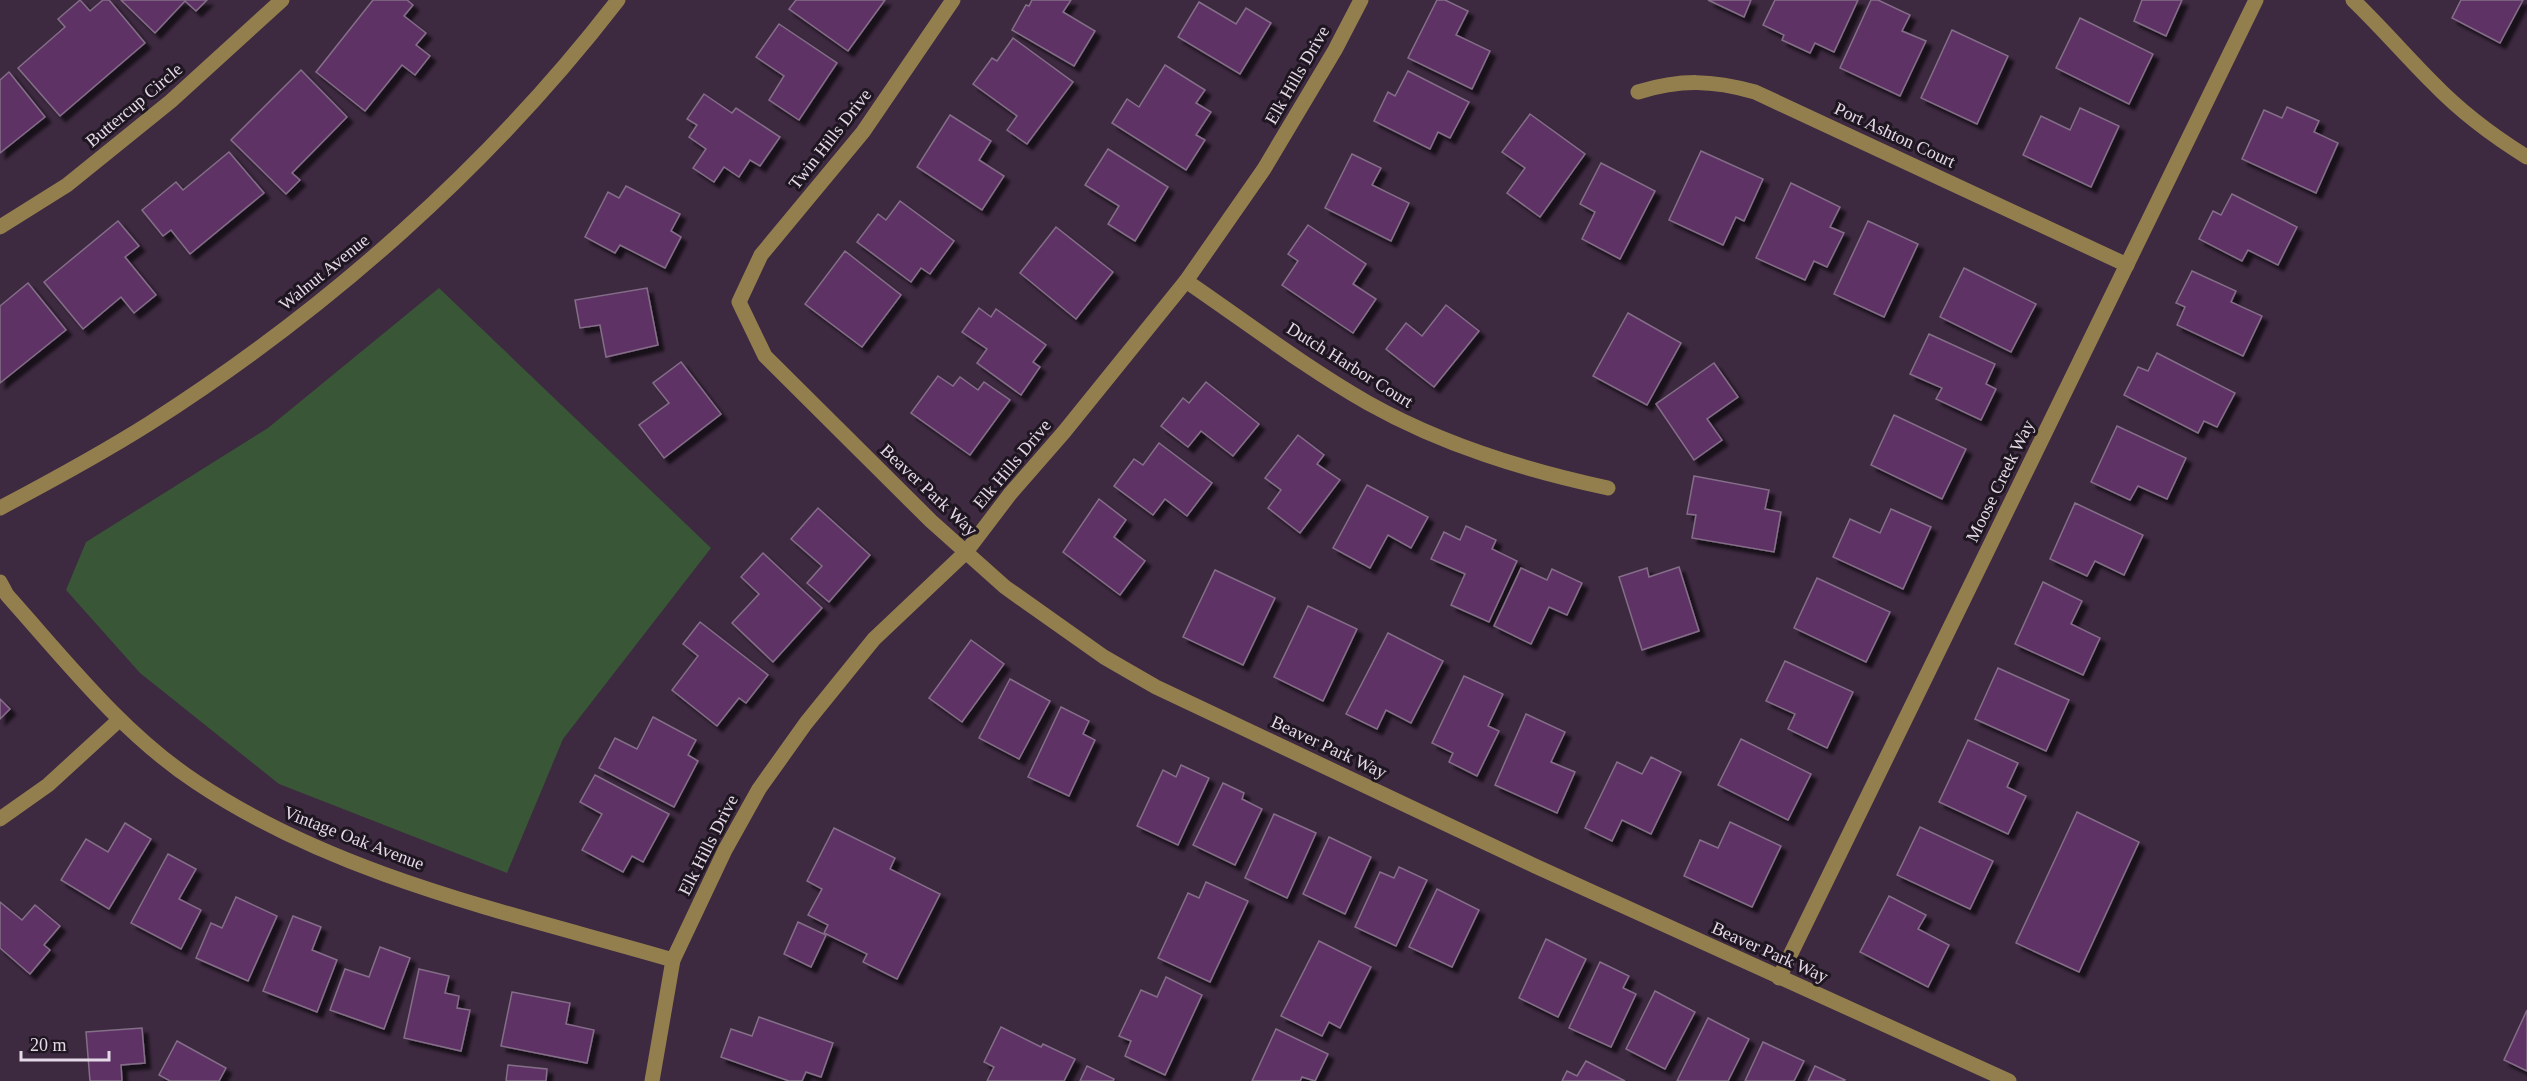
<svg xmlns="http://www.w3.org/2000/svg" width="2527" height="1081" font-family="'Times New Roman',serif">
  <style>
    .green { fill: #395637 }
    .building { fill: #5e3366; stroke: #846e88; stroke-width: 1.5; filter: url(#shadow) }
    .lines { fill: none; stroke-linecap: round; stroke-linejoin: round }
    .minor { stroke: #937f4e; stroke-width: 15 }
    .labels { text-anchor: middle; stroke-width: 6; stroke-linejoin: round; paint-order: stroke }
    .street-label { font-size: 18px; fill: #e5d9e7; stroke: #1e1620 }
  </style>
  <defs>
    <filter id="shadow"><feDropShadow dx="5.5" dy="5.5" stdDeviation="1.5" flood-color="#0009"/></filter>
  </defs>
  <rect width="100%" height="100%" fill="#3d2940"/>
  <polygon class="green" points="439,288 711,548 563,739 507,873 279,784 140,673 66,590 86,542 268,428"/>
  <g class="building">
    <polygon points="80,0 90,11 103,0 109,0 145,43 60,116 18,68 65,27 58,19"/>
    <polygon points="121,0 207,0 196,11 185,1 155,33"/>
    <polygon points="373,0 407,0 413,5 404,16 426,33 416,45 430,56 415,75 402,65 365,111 316,72"/>
    <polygon points="796,0 885,0 848,51 789,9"/>
    <polygon points="1032,0 1071,0 1063,12 1095,31 1074,66 1012,30 1026,5 1029,6"/>
    <polygon points="1437,0 1445,0 1468,11 1456,35 1490,51 1472,89 1408,58"/>
    <polygon points="1708,0 1751,0 1744,17"/>
    <polygon points="1775,0 1858,0 1834,52 1815,43 1810,53 1782,40 1784,35 1763,25"/>
    <polygon points="1871,0 1878,0 1910,15 1902,31 1926,41 1900,96 1840,68"/>
    <polygon points="2142,0 2182,0 2166,36 2134,21"/>
    <polygon points="2461,0 2523,0 2500,43 2452,18"/>
    <polygon points="1199,2 1236,24 1246,8 1271,23 1240,74 1178,37"/>
    <polygon points="2080,18 2153,54 2129,104 2056,68"/>
    <polygon points="779,24 837,63 799,120 769,100 784,76 756,57"/>
    <polygon points="1952,30 2008,56 1977,124 1921,98"/>
    <polygon points="1013,38 1073,82 1027,144 1007,130 1017,116 973,84 992,58 997,61"/>
    <polygon points="1165,65 1205,90 1196,103 1211,112 1196,135 1205,140 1186,170 1112,123 1127,99 1139,107"/>
    <polygon points="301,70 347,117 292,173 300,180 286,194 231,140"/>
    <polygon points="1408,71 1469,102 1450,138 1438,132 1430,149 1374,121 1388,92 1395,96"/>
    <polygon points="9,72 45,117 0,153 0,80"/>
    <polygon points="704,94 732,113 736,108 780,137 760,166 750,160 739,177 724,167 714,182 693,168 706,149 689,137 697,125 687,119"/>
    <polygon points="2287,107 2319,121 2314,132 2338,143 2316,193 2242,159 2264,110 2282,118"/>
    <polygon points="2080,108 2119,126 2091,187 2023,155 2041,116 2070,130"/>
    <polygon points="1530,114 1585,154 1540,217 1507,193 1525,168 1502,152"/>
    <polygon points="950,115 991,141 979,160 1004,176 982,210 917,167"/>
    <polygon points="1108,149 1168,187 1135,241 1108,224 1119,206 1085,185"/>
    <polygon points="1701,151 1763,179 1744,221 1736,217 1723,245 1669,220"/>
    <polygon points="229,152 264,193 190,254 171,230 163,236 142,210 176,182 183,190"/>
    <polygon points="1352,154 1381,168 1372,185 1409,203 1391,241 1325,208"/>
    <polygon points="1601,163 1655,191 1620,259 1582,239 1595,212 1580,204"/>
    <polygon points="1791,183 1840,207 1830,227 1844,233 1827,267 1814,261 1805,280 1756,258"/>
    <polygon points="626,186 680,214 671,231 681,237 665,268 620,245 615,253 585,237 608,192 619,198"/>
    <polygon points="2232,194 2297,227 2278,265 2248,250 2242,261 2199,239 2213,211 2221,215"/>
    <polygon points="900,201 954,241 930,274 921,268 911,282 857,242 878,214 886,220"/>
    <polygon points="118,221 139,246 125,257 156,295 134,313 121,297 83,329 44,282"/>
    <polygon points="1868,221 1918,244 1884,317 1834,294"/>
    <polygon points="1308,225 1366,264 1353,284 1376,299 1353,333 1282,285 1298,261 1288,254"/>
    <polygon points="1056,227 1113,272 1076,319 1020,273"/>
    <polygon points="845,251 901,295 862,347 805,304"/>
    <polygon points="1964,268 2036,304 2011,352 1940,317"/>
    <polygon points="2192,271 2236,291 2231,302 2262,316 2243,356 2177,325 2185,307 2176,303"/>
    <polygon points="28,283 66,330 0,383 0,306"/>
    <polygon points="647,288 658,345 606,357 600,325 580,328 575,300"/>
    <polygon points="1446,305 1479,331 1434,387 1386,349 1406,323 1422,336"/>
    <polygon points="979,308 991,317 996,309 1046,345 1033,362 1040,367 1021,395 977,363 987,349 962,332"/>
    <polygon points="1628,313 1681,343 1647,405 1593,376"/>
    <polygon points="1929,334 1995,364 1986,384 1996,389 1981,420 1936,399 1942,388 1910,374"/>
    <polygon points="2157,353 2235,393 2217,427 2204,421 2198,433 2124,395 2138,367 2148,371"/>
    <polygon points="681,362 721,414 664,458 639,425 669,403 653,383"/>
    <polygon points="1714,363 1738,397 1707,419 1722,440 1694,460 1656,404"/>
    <polygon points="938,376 953,386 960,377 978,390 984,382 1010,400 970,455 911,413"/>
    <polygon points="1206,382 1259,424 1233,456 1201,431 1188,447 1161,426 1183,398 1189,403"/>
    <polygon points="1894,415 1966,449 1942,499 1871,465"/>
    <polygon points="2117,426 2186,458 2167,499 2138,486 2130,500 2091,482"/>
    <polygon points="1298,435 1324,455 1317,464 1340,480 1300,533 1268,508 1281,490 1265,478"/>
    <polygon points="1159,443 1212,483 1187,516 1165,499 1153,515 1114,486 1134,459 1143,465"/>
    <polygon points="1694,476 1769,490 1765,509 1781,512 1774,552 1692,538 1696,515 1687,514"/>
    <polygon points="1367,485 1428,517 1411,548 1388,535 1370,568 1333,548"/>
    <polygon points="1099,499 1126,520 1114,537 1145,561 1120,595 1063,552"/>
    <polygon points="2075,503 2143,535 2124,575 2095,561 2087,576 2050,559"/>
    <polygon points="818,508 870,555 829,602 807,583 822,566 791,539"/>
    <polygon points="1891,509 1931,527 1903,589 1833,557 1850,519 1880,533"/>
    <polygon points="1466,526 1496,540 1492,549 1517,561 1489,622 1451,605 1465,574 1431,559 1444,532 1460,540"/>
    <polygon points="763,553 822,608 773,662 732,623 759,594 741,577"/>
    <polygon points="1679,567 1699,631 1642,650 1619,577 1647,568 1649,577"/>
    <polygon points="1521,568 1547,580 1552,569 1582,583 1567,615 1549,607 1531,644 1494,626"/>
    <polygon points="1215,570 1275,598 1243,665 1183,637"/>
    <polygon points="1817,578 1890,612 1866,662 1794,628"/>
    <polygon points="2043,582 2082,601 2071,624 2100,638 2083,675 2015,644"/>
    <polygon points="1308,606 1357,629 1323,701 1274,677"/>
    <polygon points="700,622 768,675 746,703 739,698 717,726 672,690 698,656 683,644"/>
    <polygon points="1388,633 1443,661 1411,723 1386,710 1377,729 1346,714"/>
    <polygon points="971,640 1004,664 962,722 929,698"/>
    <polygon points="1785,661 1853,692 1827,748 1788,729 1795,714 1766,701"/>
    <polygon points="1998,668 2069,700 2046,751 1975,719"/>
    <polygon points="1464,676 1503,694 1488,726 1499,731 1477,776 1449,762 1453,753 1432,743"/>
    <polygon points="1010,679 1050,701 1019,759 979,738"/>
    <polygon points="0,699 10,709 0,719"/>
    <polygon points="1061,707 1089,721 1083,734 1095,740 1069,796 1028,777"/>
    <polygon points="1526,714 1565,732 1551,762 1575,772 1557,813 1495,785"/>
    <polygon points="653,717 696,740 688,755 698,761 674,807 599,768 615,738 637,749"/>
    <polygon points="1741,739 1811,774 1788,820 1718,785"/>
    <polygon points="1968,740 2018,763 2007,787 2026,796 2008,834 1939,802"/>
    <polygon points="1651,757 1681,772 1651,834 1622,820 1612,841 1585,828 1617,762 1642,774"/>
    <polygon points="1181,765 1209,778 1178,845 1137,826 1163,770 1176,777"/>
    <polygon points="595,775 669,814 643,862 632,856 623,872 582,850 602,814 580,802"/>
    <polygon points="1223,783 1244,793 1242,799 1262,809 1235,865 1193,845"/>
    <polygon points="2077,812 2139,842 2079,972 2016,943"/>
    <polygon points="1274,814 1316,833 1287,898 1245,878"/>
    <polygon points="1730,822 1781,846 1752,907 1684,876 1700,840 1718,848"/>
    <polygon points="125,823 151,839 109,909 61,880 86,839 108,852"/>
    <polygon points="1920,827 1993,861 1970,909 1897,875"/>
    <polygon points="834,828 895,858 890,869 940,894 897,979 863,962 867,954 824,933 828,925 808,915 822,889 807,881"/>
    <polygon points="1329,837 1371,857 1345,914 1303,894"/>
    <polygon points="168,854 196,869 179,899 201,910 181,949 131,923"/>
    <polygon points="1399,867 1427,880 1396,946 1355,927 1380,872 1394,878"/>
    <polygon points="1206,882 1248,901 1210,982 1158,958 1188,893 1199,898"/>
    <polygon points="1437,889 1479,910 1452,967 1409,947"/>
    <polygon points="1889,896 1926,915 1918,929 1949,945 1928,987 1860,952"/>
    <polygon points="236,897 277,916 248,981 196,958 211,923 222,928"/>
    <polygon points="0,902 22,920 35,905 60,926 44,945 50,950 30,974 0,948"/>
    <polygon points="293,916 321,927 312,950 337,960 317,1012 263,991"/>
    <polygon points="798,922 826,935 811,967 784,954"/>
    <polygon points="1546,939 1586,959 1558,1017 1519,998"/>
    <polygon points="1319,941 1371,967 1340,1028 1329,1022 1322,1036 1281,1016"/>
    <polygon points="380,947 410,958 384,1029 330,1010 345,969 369,977"/>
    <polygon points="1600,962 1629,976 1623,988 1636,994 1611,1047 1569,1028"/>
    <polygon points="419,969 449,976 445,993 459,996 457,1008 470,1010 461,1051 404,1038"/>
    <polygon points="1166,977 1202,995 1165,1075 1125,1056 1131,1041 1119,1036 1141,990 1157,997"/>
    <polygon points="1655,991 1695,1012 1665,1069 1626,1049"/>
    <polygon points="512,992 570,1003 566,1024 594,1030 587,1063 501,1046"/>
    <polygon points="2527,1010 2527,1071 2504,1060"/>
    <polygon points="759,1017 833,1043 821,1077 806,1072 802,1081 789,1081 721,1057 731,1029 752,1036"/>
    <polygon points="1708,1018 1749,1039 1728,1081 1677,1081"/>
    <polygon points="1001,1027 1041,1047 1043,1044 1075,1059 1064,1081 987,1081 994,1067 984,1062"/>
    <polygon points="142,1028 145,1063 121,1065 122,1081 90,1081 86,1032"/>
    <polygon points="1276,1029 1328,1054 1315,1081 1302,1077 1300,1081 1252,1081"/>
    <polygon points="177,1041 226,1068 219,1081 170,1081 159,1075"/>
    <polygon points="1763,1042 1804,1061 1794,1081 1745,1081"/>
    <polygon points="1586,1061 1625,1081 1562,1081 1567,1071 1577,1076"/>
    <polygon points="508,1065 547,1069 546,1081 506,1081"/>
    <polygon points="1087,1066 1114,1079 1113,1081 1080,1081"/>
    <polygon points="1815,1066 1845,1080 1844,1081 1808,1081"/>
  </g>
  <g class="lines">
    <g class="minor">
      <polyline points="953,0 863,132 761,255 739,302 765,356 931,521 1005,587 1104,657 1156,687 1535,866 2009,1081"/>
      <path d="M2353,0C2381,27 2406,56 2433,83C2461,112 2493,136 2527,157"/>
      <path d="M1638,92C1681,79 1712,80 1755,92L2127,265"/>
      <polyline points="0,227 67,185 171,101 282,0"/>
      <path d="M1186,281C1246,322 1305,367 1368,403C1443,445 1524,470 1608,488"/>
      <path d="M0,508C51,481 101,454 150,423C327,310 490,166 618,0"/>
      <path d="M0,582L7,595C66,661 122,733 196,782C338,877 512,913 673,960"/>
      <polyline points="0,819 48,785 119,720"/>
      <polyline points="1779,978 2256,0"/>
      <polyline points="652,1081 673,960 725,850 759,789 806,723 874,639 966,552 1010,494 1064,432 1186,281 1264,169 1335,50 1361,0"/>
    </g>
  </g>
  <g class="labels">
    <g class="street-label">
      <text transform="translate(1297 75) rotate(-60)" y="6">Elk Hills Drive</text>
      <text transform="translate(134 105) rotate(-40)" y="6">Buttercup Circle</text>
      <text transform="translate(1895 135) rotate(25)" y="6">Port Ashton Court</text>
      <text transform="translate(830 139) rotate(-52)" y="6">Twin Hills Drive</text>
      <text transform="translate(324 272) rotate(-39)" y="6">Walnut Avenue</text>
      <text transform="translate(1350 365) rotate(32)" y="6">Dutch Harbor Court</text>
      <text transform="translate(1012 464) rotate(-50)" y="6">Elk Hills Drive</text>
      <text transform="translate(2000 481) rotate(-64)" y="6">Moose Creek Way</text>
      <text transform="translate(929 490) rotate(43)" y="6">Beaver Park Way</text>
      <text transform="translate(1329 747) rotate(25)" y="6">Beaver Park Way</text>
      <text transform="translate(354 838) rotate(21)" y="6">Vintage Oak Avenue</text>
      <text transform="translate(708 845) rotate(-63)" y="6">Elk Hills Drive</text>
      <text transform="translate(1770 952) rotate(24)" y="6">Beaver Park Way</text>
    </g>
  </g>
  <path d="M21 1051v9h88v-9" fill="none" stroke="#e5d9e7" stroke-width="3"/>
  <text x="30" y="1051" font-size="18" fill="#e5d9e7" stroke="#1e1620" stroke-width="4.5" paint-order="stroke">20 m</text>
</svg>
